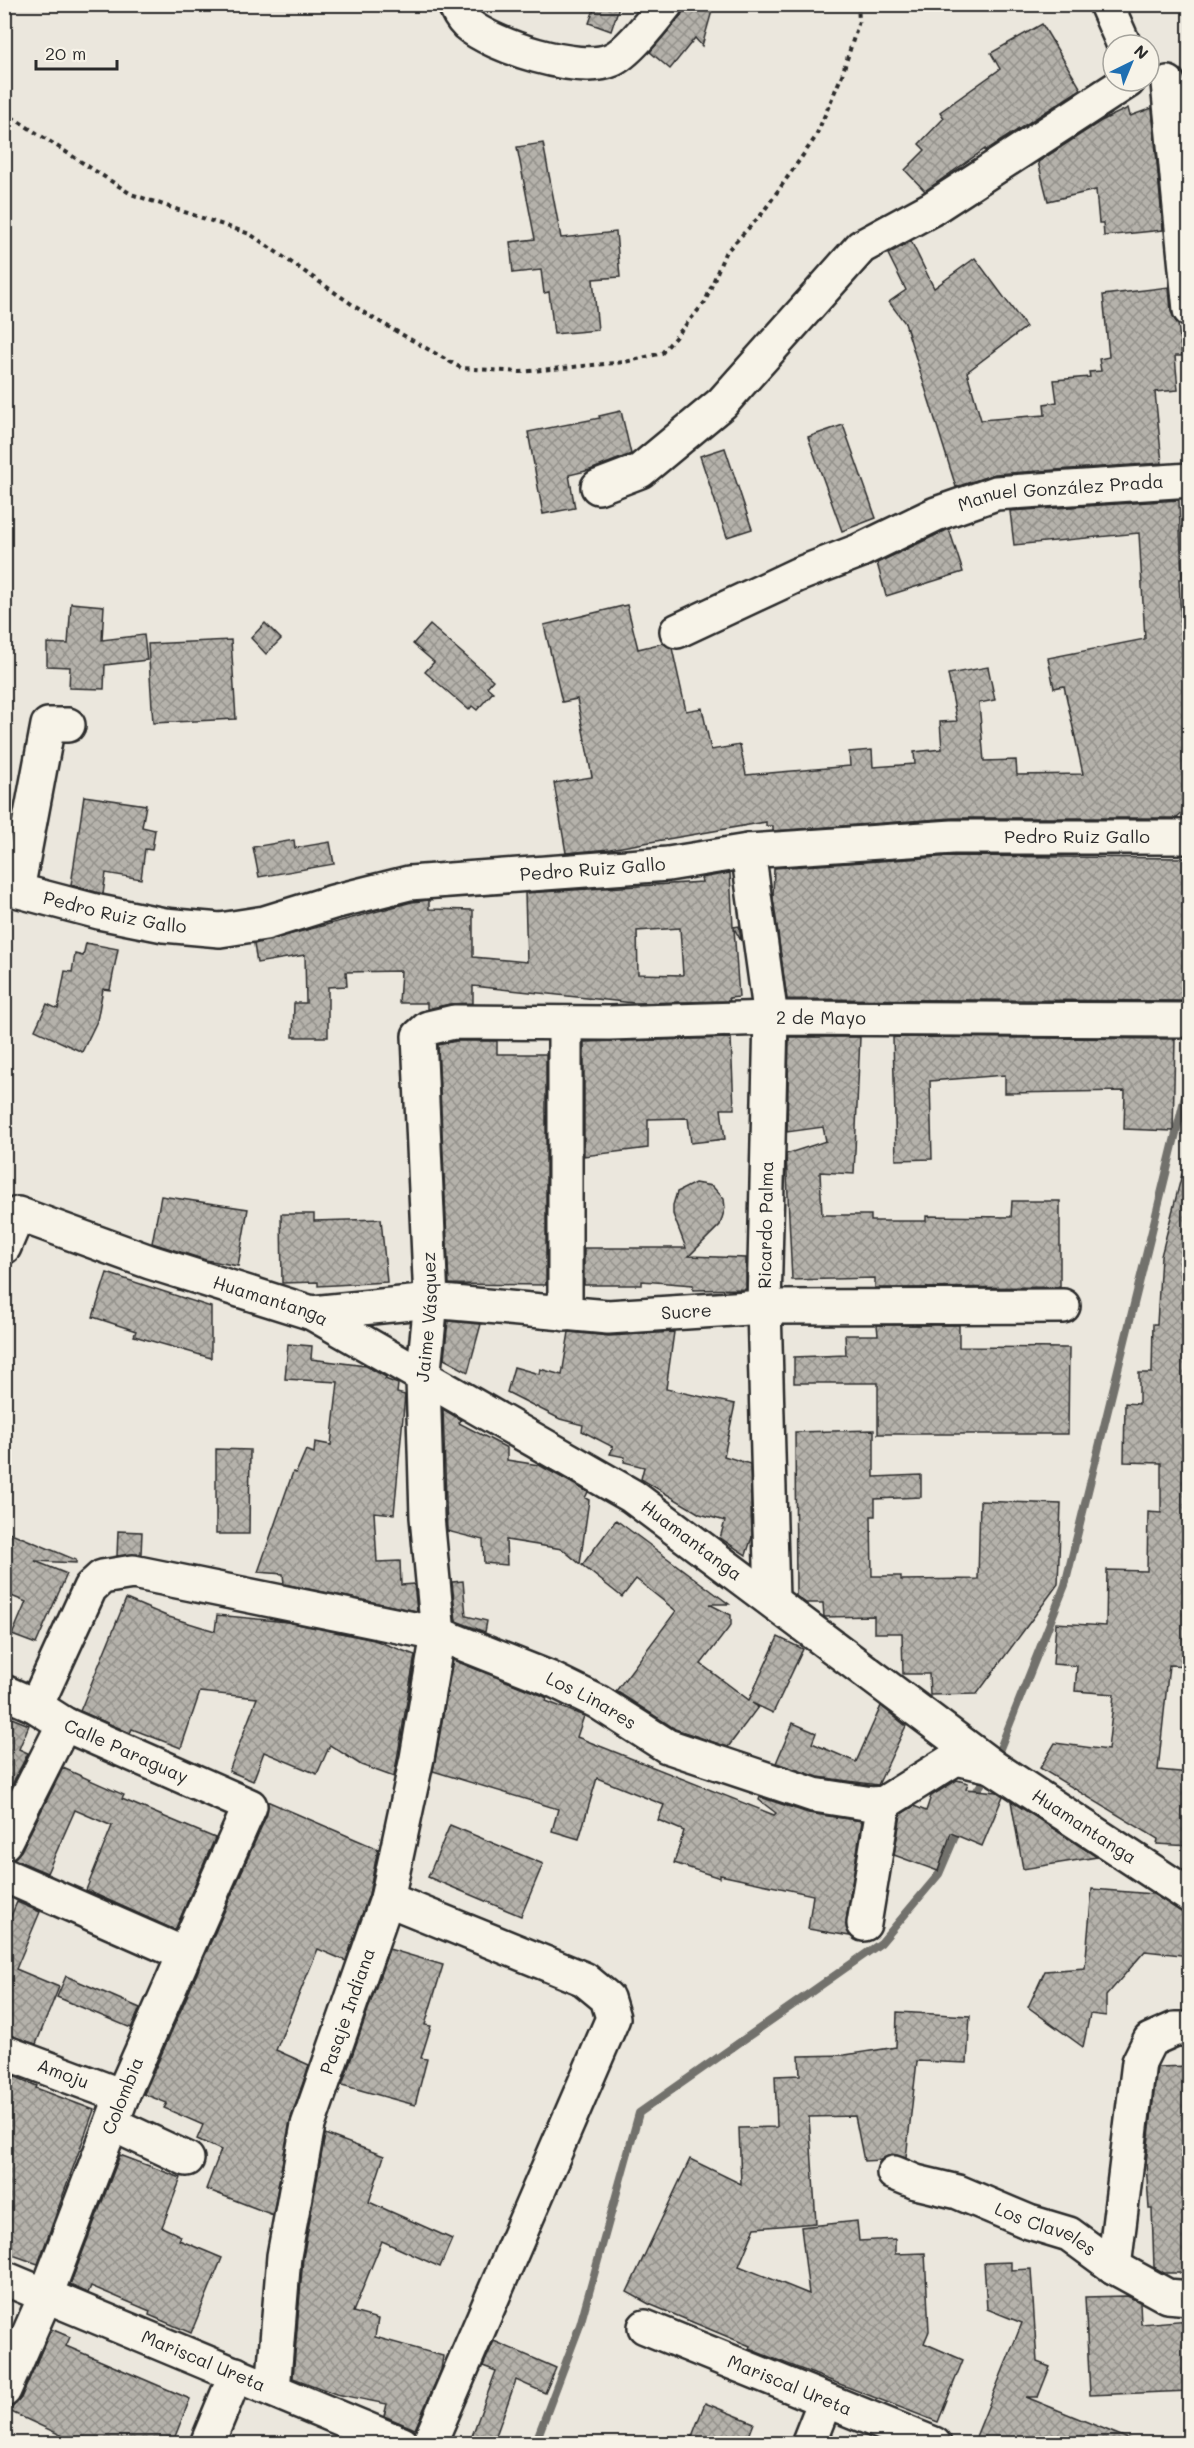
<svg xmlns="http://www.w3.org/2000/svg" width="1194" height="2448" font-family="Mali,sans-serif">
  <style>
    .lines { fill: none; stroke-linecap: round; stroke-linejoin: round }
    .stream { stroke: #72716c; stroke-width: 8 }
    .building { fill: url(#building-cross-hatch); stroke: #2b2b2b; stroke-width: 1.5; fill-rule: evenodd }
    .minor-casing { stroke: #2b2b2b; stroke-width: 38 }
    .path { stroke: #2b2b2b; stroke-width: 4; stroke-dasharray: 4.5 4.5; stroke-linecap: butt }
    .minor { stroke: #f7f3e8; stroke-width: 33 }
    .labels { text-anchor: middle; stroke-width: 5; stroke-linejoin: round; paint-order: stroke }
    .street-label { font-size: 18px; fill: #2b2b2b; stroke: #f7f3e8 }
  </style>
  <defs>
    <pattern id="building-cross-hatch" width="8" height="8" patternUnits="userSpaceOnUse" patternTransform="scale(1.5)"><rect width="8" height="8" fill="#b5b2ab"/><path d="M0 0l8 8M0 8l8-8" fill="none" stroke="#93918b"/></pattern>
  </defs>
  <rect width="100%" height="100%" fill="#ebe7dd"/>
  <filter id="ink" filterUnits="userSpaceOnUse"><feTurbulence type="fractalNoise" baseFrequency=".0167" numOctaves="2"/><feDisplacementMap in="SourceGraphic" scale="12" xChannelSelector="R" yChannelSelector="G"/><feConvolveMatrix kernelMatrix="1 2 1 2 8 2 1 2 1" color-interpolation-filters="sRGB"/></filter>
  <g filter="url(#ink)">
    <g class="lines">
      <g class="stream">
        <polyline points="995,1761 1065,1585 1190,1076"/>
        <polyline points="971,1799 989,1773"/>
        <polyline points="535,2444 580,2325 639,2113 881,1943 939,1874 960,1825"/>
      </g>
    </g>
    <g class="building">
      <polygon points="596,4 620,4 611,31 589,23"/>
      <polygon points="714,4 702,46 695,38 670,69 650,52 681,16 685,4"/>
      <polygon points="1042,24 1081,89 985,151 985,149 925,191 905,170 925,150 919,144 944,118 940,112 1000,69 991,53"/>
      <polygon points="1128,108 1130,116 1152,108 1163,230 1104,236 1103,223 1099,223 1096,190 1048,201 1038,162 1101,121"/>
      <polygon points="543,143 561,238 616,232 620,277 593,279 598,330 554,334 549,292 544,293 541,270 513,273 510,242 535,239 517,147"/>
      <polygon points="911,241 934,288 975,258 1026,327 967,372 981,420 1045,415 1044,404 1057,402 1054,380 1090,377 1089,372 1101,371 1099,359 1109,357 1103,295 1169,287 1171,312 1178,324 1182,356 1175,356 1178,390 1155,392 1162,463 995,474 956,487 905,323 889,302 906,290 888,254"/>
      <polygon points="621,411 631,454 590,470 569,475 575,508 543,514 528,432 600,418 599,416"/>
      <polygon points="843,425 876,518 842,531 808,437"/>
      <polygon points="725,448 752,529 727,537 700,456"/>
      <polygon points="1179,500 1182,579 1179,579 1190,806 1177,818 953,818 773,831 773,826 766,826 766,822 610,849 566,853 554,783 592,777 577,699 562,702 544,625 627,605 638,649 663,643 672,648 686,711 702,708 711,750 740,745 746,775 850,766 849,752 872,750 873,767 915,764 914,752 942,749 940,722 957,721 948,674 988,667 995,700 979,703 984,761 1016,760 1017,775 1083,774 1064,686 1054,688 1048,658 1145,639 1139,533 1014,545 1010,511"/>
      <polygon points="949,529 963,572 886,596 877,563"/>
      <polygon points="71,603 104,606 102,640 144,635 147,660 105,665 104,689 69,688 70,667 47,666 47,643 68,644"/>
      <polygon points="265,623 281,639 266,654 251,638"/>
      <polygon points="430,625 493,680 487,687 493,692 477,710 472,706 469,710 425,672 434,662 413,644"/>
      <polygon points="231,640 236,719 153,723 148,644"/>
      <polygon points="84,796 146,805 142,827 155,830 152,850 145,849 141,879 106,873 103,894 71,885"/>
      <polygon points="294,840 295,848 330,842 334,864 259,877 253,847"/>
      <polygon points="954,856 1187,858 1187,1001 787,999 773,898 774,868"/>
      <path d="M730,873L733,927L739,926L741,941L734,928L739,997L729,998L730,1001L634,1003L473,986V1003L450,1004L427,1009V1003H399L401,971L346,972L347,986L328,987V1037H293L294,1003H306L305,955L257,963L254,944L412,902L429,900V909L473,910V957L527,962L525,893L702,882L701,878ZM680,928L683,975L638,974L637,931Z"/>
      <polygon points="86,943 118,949 110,990 103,989 97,1021 82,1052 35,1030 47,1004 58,1009 65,971 72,972 75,954 83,956"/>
      <polygon points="789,1037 860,1037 854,1174 820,1172 822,1215 871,1215 871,1221 926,1221 926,1216 1011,1217 1012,1201 1060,1201 1060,1287 875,1288 875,1278 792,1280 786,1154 826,1141 823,1127 787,1132"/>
      <polygon points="893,1037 1175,1039 1173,1131 1124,1129 1125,1091 1005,1093 1005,1075 930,1081 932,1159 896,1160"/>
      <polygon points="731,1038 734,1109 721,1109 725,1139 691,1143 688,1118 648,1119 648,1148 584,1156 584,1042"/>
      <polygon points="456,1041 497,1041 497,1054 546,1054 546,1285 449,1284 438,1045"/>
      <polygon points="1182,1174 1190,1175 1190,1666 1169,1665 1158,1770 1190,1773 1190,1846 1157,1844 1158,1839 1040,1768 1055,1743 1108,1750 1114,1694 1075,1691 1077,1666 1053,1664 1056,1623 1106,1626 1107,1570 1147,1571 1148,1512 1161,1513 1161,1463 1124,1462 1125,1403 1139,1404 1139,1373 1152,1373 1153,1324 1157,1324 1161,1256"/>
      <polygon points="695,1183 712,1186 724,1199 725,1208 720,1225 689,1256 746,1258 746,1289 693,1290 693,1285 642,1281 642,1285 584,1285 584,1248 686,1248 673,1214 673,1205 677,1192"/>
      <polygon points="161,1196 248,1209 238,1266 206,1260 152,1243"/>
      <polygon points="281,1214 314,1214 314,1221 381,1219 387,1282 318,1286 318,1282 282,1283"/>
      <polygon points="107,1273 211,1307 211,1358 134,1336 136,1331 93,1317"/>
      <polygon points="448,1321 481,1324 468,1372 444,1359"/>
      <polygon points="877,1325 959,1325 959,1347 1069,1348 1068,1434 878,1434 878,1383 794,1383 794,1357 846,1355 845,1335 878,1335"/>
      <polygon points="569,1332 609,1336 674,1332 666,1389 735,1404 724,1456 750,1464 752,1537 746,1555 720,1538 725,1521 700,1514 641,1479 644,1467 624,1462 625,1457 610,1454 613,1447 582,1431 583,1425 560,1419 507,1392 514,1367 539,1374 540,1369 562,1375"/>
      <polygon points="288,1344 312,1346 311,1359 366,1366 386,1377 385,1379 398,1384 397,1393 405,1395 394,1514 374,1512 377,1562 400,1561 401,1585 414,1584 417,1611 284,1584 283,1574 258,1572 293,1472 296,1473 306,1450 314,1453 315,1442 331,1445 338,1382 285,1379"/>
      <polygon points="443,1409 461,1420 459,1423 507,1448 507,1460 539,1465 588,1492 585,1498 589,1500 580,1564 562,1549 506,1540 507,1565 484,1563 483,1540 447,1531"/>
      <polygon points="874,1430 874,1477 921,1475 921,1497 875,1499 875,1516 871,1516 872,1576 901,1576 901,1580 978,1579 980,1501 1061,1504 1058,1584 977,1694 930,1695 929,1674 903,1674 902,1633 874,1633 874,1616 824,1617 823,1603 806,1603 796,1596 795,1432"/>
      <polygon points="216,1449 250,1450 249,1534 216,1534"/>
      <polygon points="616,1520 729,1604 709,1604 731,1615 731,1625 701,1664 749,1700 778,1637 803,1649 773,1713 752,1703 758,1707 728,1747 675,1729 616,1691 676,1611 636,1579 622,1597 582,1565"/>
      <polygon points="4,1530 76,1560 76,1563 35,1561 67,1574 36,1644 12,1635 26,1602 4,1593"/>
      <polygon points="118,1531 142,1532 141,1554 117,1556"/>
      <polygon points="463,1581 466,1616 487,1621 485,1632 456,1621 452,1582"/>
      <polygon points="126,1599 169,1617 215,1631 217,1615 287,1622 374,1640 415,1655 394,1777 361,1765 330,1745 317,1774 264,1752 253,1781 229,1771 257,1698 200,1692 181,1748 132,1729 130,1733 80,1711"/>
      <polygon points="453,1660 541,1695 547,1698 546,1701 584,1716 577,1737 774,1815 776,1813 759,1800 760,1797 808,1813 862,1821 846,1921 850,1936 808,1929 813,1895 720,1875 720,1878 674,1863 684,1831 658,1820 664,1805 597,1778 579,1839 552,1831 558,1809 433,1771"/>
      <polygon points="881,1706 906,1726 878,1785 818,1777 776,1763 793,1723 816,1733 812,1743 856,1762"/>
      <polygon points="4,1715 29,1725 19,1749 28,1753 4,1800"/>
      <polygon points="63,1768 124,1795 122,1799 215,1838 175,1930 86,1890 112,1826 75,1810 47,1873 14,1859 21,1851"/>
      <polygon points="957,1780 968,1783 966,1789 997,1792 1003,1796 982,1846 951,1833 938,1871 894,1855 901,1814 914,1806 926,1811 931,1796"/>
      <polygon points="267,1801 378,1849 369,1894 346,1961 318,1949 276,2050 309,2065 290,2121 273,2215 206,2189 221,2150 197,2139 203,2125 164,2108 167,2103 144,2094 267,1814"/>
      <polygon points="1011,1801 1097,1857 1023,1869"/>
      <polygon points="450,1825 543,1864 521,1916 428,1877"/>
      <polygon points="1092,1889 1153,1894 1187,1914 1190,1916 1190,1956 1145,1951 1106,1996 1106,2016 1090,2014 1083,2047 1028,2007 1045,1971 1085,1968"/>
      <polygon points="17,1902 40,1912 16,1969 59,1987 36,2044 4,2034 4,1932"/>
      <polygon points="389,1949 443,1965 425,2025 431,2026 421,2058 427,2059 415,2105 342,2085"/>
      <polygon points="66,1976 140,2008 131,2028 57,1997"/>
      <polygon points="897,2012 970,2016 967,2063 917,2061 906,2158 892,2154 881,2160 864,2161 855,2116 809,2117 816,2223 755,2228 739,2266 809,2294 801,2227 857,2221 859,2241 895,2239 895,2254 925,2253 929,2331 924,2343 963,2360 938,2422 749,2349 750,2346 649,2304 627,2292 690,2159 741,2184 739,2128 777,2127 775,2076 800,2075 799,2056 845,2055 896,2047"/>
      <polygon points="1190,2066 1190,2273 1164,2273 1154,2267 1152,2209 1149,2209 1146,2163 1157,2067"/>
      <polygon points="4,2072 37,2086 36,2088 94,2110 38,2264 4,2252"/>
      <polygon points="325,2134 384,2156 369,2202 452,2239 440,2267 382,2241 353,2312 378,2319 375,2337 443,2356 441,2370 415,2429 384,2416 387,2404 336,2394 293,2378 303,2258"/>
      <polygon points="120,2155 181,2178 162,2227 181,2236 179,2240 222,2258 191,2333 149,2315 150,2311 91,2286 88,2293 70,2285"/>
      <polygon points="1011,2262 1011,2270 1031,2269 1037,2362 1050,2367 1038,2397 1026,2397 1141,2444 973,2444 1022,2323 987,2309 984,2263"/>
      <polygon points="1127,2296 1140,2302 1141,2324 1190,2320 1190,2391 1090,2395 1085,2297"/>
      <polygon points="51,2329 70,2337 66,2346 190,2399 172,2444 80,2444 9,2411 21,2398"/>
      <polygon points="494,2341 556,2368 545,2393 516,2380 493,2444 469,2444 496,2371 483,2366"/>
      <polygon points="705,2403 754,2423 746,2444 689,2444"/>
    </g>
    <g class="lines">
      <g class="minor-casing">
        <g id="minor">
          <path d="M455,4C457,11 462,19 467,24C492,46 580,74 611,60C627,54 655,18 666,4"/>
          <polyline points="1106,4 1124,45"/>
          <polyline points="1168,83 1190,310"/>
          <polyline points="598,487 640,471 722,403 861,247 931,209 1128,81"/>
          <path id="s1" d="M677,631L797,575L859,551L936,514L996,493L1190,480"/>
          <polyline points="748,851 771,1018 764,1307 772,1600"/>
          <path id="s2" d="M4,887L99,912L164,925L220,930L265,923L333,902L409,883L668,864L748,851L953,837H1190"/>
          <polyline points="17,890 48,725 68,725"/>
          <path id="s3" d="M4,1247L18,1214L150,1262L312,1313L632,1496L993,1767L1190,1896"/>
          <path id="s4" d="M312,1313L431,1301L608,1317L764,1307L1063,1306"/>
          <polyline points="565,1314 565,1023"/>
          <path id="s5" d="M4,1692L36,1706L64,1724L250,1806L122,2096L46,2295L4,2390"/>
          <path id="s6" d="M36,1706L90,1588L102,1577L133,1572L438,1634L549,1678L598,1702L667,1746L814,1795L872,1804L884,1803L956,1758L991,1766"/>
          <polyline points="4,1843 64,1724"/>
          <polyline points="4,1875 184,1954"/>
          <polyline points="387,1899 584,1979 607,1998 613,2018 429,2444"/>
          <polyline points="864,1924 884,1803"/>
          <path id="s7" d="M4,2052L122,2096"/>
          <polyline points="112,2124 187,2159"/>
          <path id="s8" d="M894,2173L916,2182L958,2192L1029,2222L1069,2234L1114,2267L1167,2296L1190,2298"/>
          <polyline points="1114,2267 1139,2062 1150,2040 1175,2029 1190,2029"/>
          <path id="s9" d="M4,2278L402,2444"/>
          <path id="s10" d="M645,2327L934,2444"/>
          <path id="s11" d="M273,2390L284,2256L308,2125L387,1899L417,1758L438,1634L427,1517L423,1379L431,1301L419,1036L428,1028L454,1022L609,1023L771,1018L1190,1020"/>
          <polyline points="207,2444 236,2374"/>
          <polyline points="808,2444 825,2401"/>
        </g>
      </g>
      <polyline class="path" points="4,112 131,194 250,234 366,314 461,368 520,372 625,362 662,353 705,302 725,253 761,215 815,138 842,75 859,21 858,4"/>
      <use href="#minor" class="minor"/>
    </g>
  </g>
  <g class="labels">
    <g class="street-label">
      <text dy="6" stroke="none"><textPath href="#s1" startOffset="412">Manuel González Prada</textPath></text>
      <text dy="6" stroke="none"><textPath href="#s2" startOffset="1086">Pedro Ruiz Gallo</textPath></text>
      <text dy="6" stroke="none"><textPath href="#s2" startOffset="600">Pedro Ruiz Gallo</textPath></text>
      <text dy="6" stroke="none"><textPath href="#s2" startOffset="114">Pedro Ruiz Gallo</textPath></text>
      <text dy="6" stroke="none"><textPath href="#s11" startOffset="1782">2 de Mayo</textPath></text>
      <text transform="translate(766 1225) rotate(-89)" y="6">Ricardo Palma</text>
      <text dy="6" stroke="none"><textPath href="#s3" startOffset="303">Huamantanga</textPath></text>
      <text dy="6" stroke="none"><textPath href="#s4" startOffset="376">Sucre</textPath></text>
      <text dy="6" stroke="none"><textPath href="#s11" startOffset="1095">Jaime Vásquez</textPath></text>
      <text dy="6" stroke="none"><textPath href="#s3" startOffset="789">Huamantanga</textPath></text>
      <text dy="6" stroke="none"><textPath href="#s6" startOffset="656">Los Linares</textPath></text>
      <text dy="6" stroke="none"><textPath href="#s5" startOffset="136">Calle Paraguay</textPath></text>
      <text dy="6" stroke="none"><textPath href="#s3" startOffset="1275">Huamantanga</textPath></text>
      <text dy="6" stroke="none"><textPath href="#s11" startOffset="388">Pasaje Indiana</textPath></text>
      <text dy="6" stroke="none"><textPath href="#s7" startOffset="63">Amoju</textPath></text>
      <text transform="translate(123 2096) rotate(-68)" y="6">Colombia</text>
      <text dy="6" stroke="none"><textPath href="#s8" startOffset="162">Los Claveles</textPath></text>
      <text dy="6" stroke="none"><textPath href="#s9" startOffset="216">Mariscal Ureta</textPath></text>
      <text dy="6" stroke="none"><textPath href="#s10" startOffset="156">Mariscal Ureta</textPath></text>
    </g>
  </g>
  <rect width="1194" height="2448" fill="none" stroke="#f7f3e8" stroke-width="24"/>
  <rect x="12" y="12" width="1170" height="2424" fill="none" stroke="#2b2b2b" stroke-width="2" filter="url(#ink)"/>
  <g transform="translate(1131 63) rotate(43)"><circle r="28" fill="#f7f3e8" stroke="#a5a39c" stroke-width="1.5"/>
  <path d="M0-4.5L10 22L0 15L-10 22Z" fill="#1f6fb2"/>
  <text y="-9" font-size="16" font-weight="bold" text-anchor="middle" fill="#2b2b2b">N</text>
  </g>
  <path d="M36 60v9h81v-9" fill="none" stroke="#2b2b2b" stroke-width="3"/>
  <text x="45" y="60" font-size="18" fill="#2b2b2b" stroke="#f7f3e8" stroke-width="4.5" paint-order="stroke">20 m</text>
</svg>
